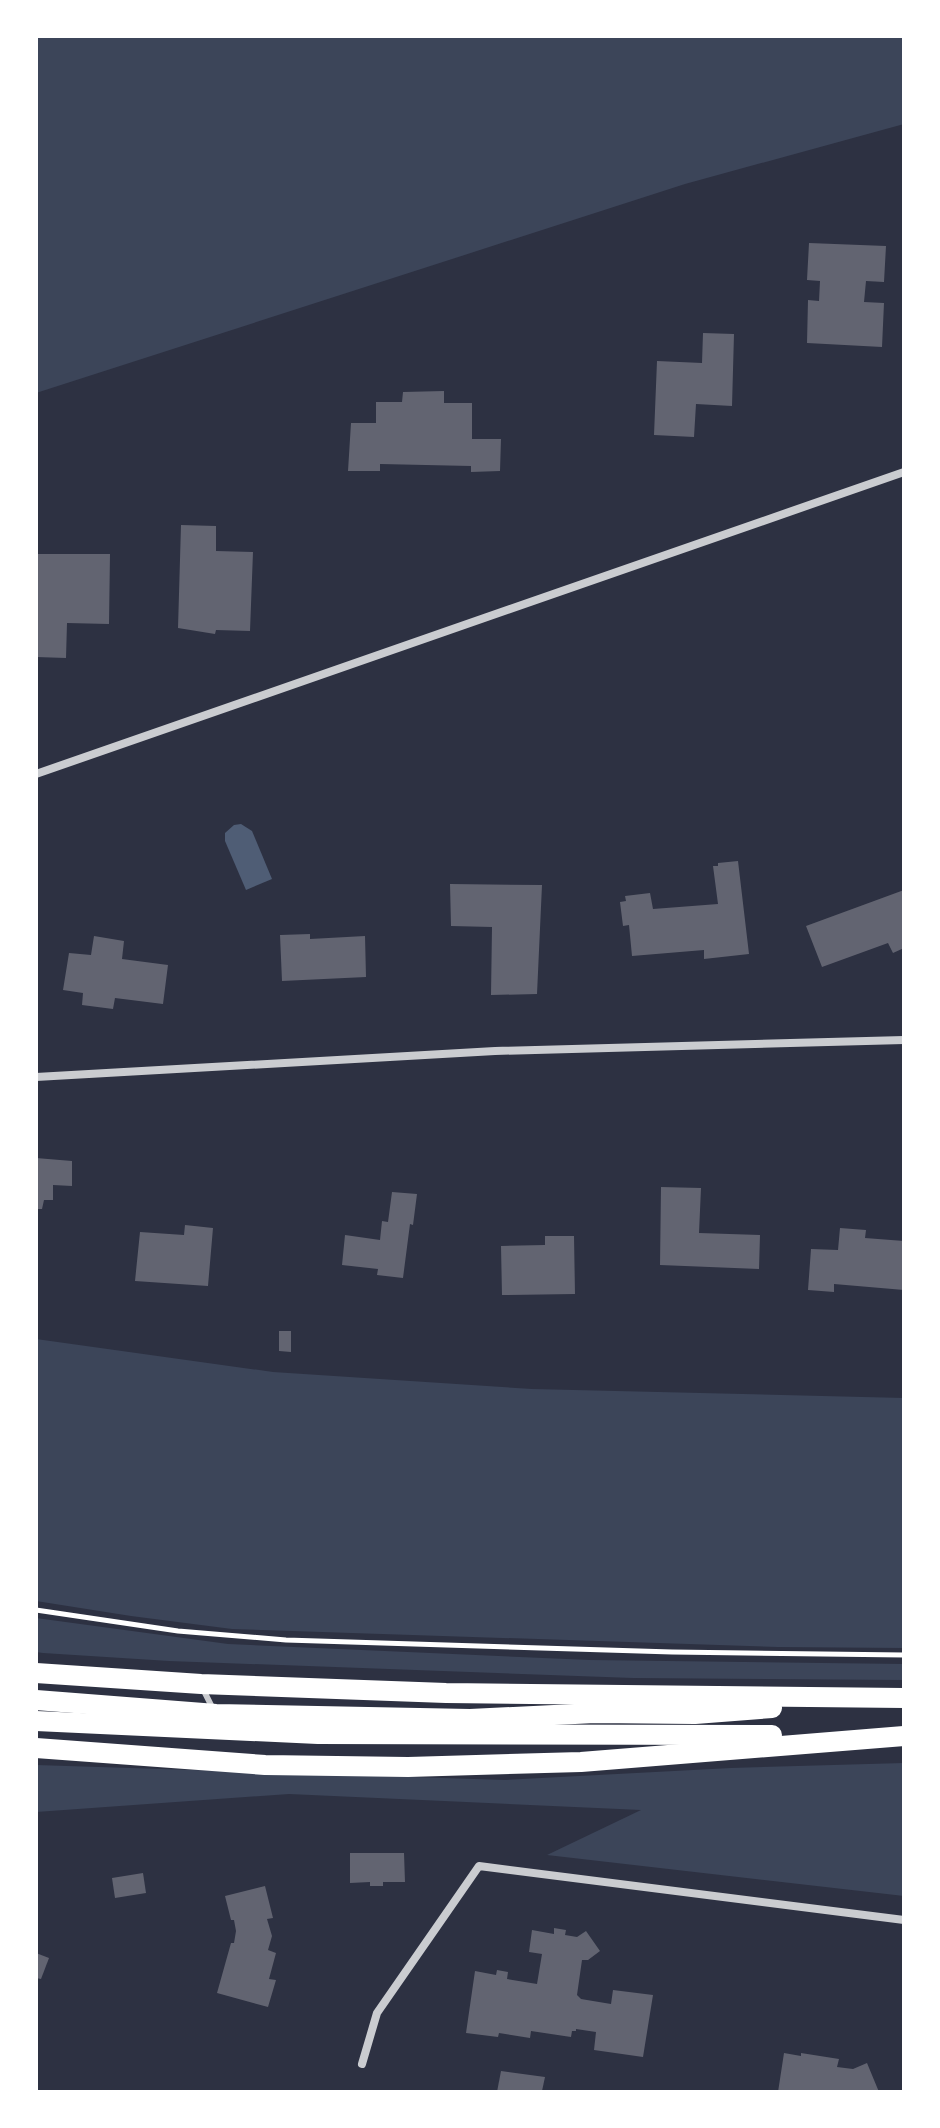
<svg xmlns="http://www.w3.org/2000/svg" width="940" height="2128" font-family="'Archivo Narrow',sans-serif">
  <style>
    .green { fill: #3c4559 }
    .water { fill: #4f5d75 }
    .building { fill: #626471 }
    .lines { fill: none; stroke-linecap: round; stroke-linejoin: round }
    .path { stroke: #fff; stroke-width: 5 }
    .service { stroke: #caccd0; stroke-width: 6 }
    .minor { stroke: #caccd0; stroke-width: 8 }
    .primary { stroke: #fff; stroke-width: 20 }
  </style>
  <rect width="100%" height="100%" fill="#2d3142"/>
  <g class="green">
    <polygon points="36,36 904,36 904,124 685,184 36,393"/>
    <polygon points="36,1339 273,1372 532,1389 904,1398 904,1648 778,1647 232,1629 131,1616 36,1601"/>
    <polygon points="36,1618 228,1644 590,1660 904,1664 904,1680 633,1678 169,1661 43,1653 36,1652"/>
    <polygon points="904,1763 904,1896 547,1855 641,1810 289,1794 36,1812 36,1765 505,1780 731,1768"/>
  </g>
  <polygon class="water" points="241,824 252,831 272,879 246,890 225,841 225,833 234,825"/>
  <g class="building">
    <polygon points="809,243 886,246 884,282 866,281 864,302 884,303 882,347 807,343 808,300 819,301 820,281 807,280"/>
    <polygon points="703,333 734,334 732,406 696,404 694,437 654,435 657,361 702,363"/>
    <polygon points="444,391 444,403 472,403 472,439 501,439 500,471 471,472 471,466 380,464 380,471 348,471 351,423 376,423 376,402 402,402 403,392"/>
    <polygon points="181,525 216,526 216,551 253,552 250,631 216,630 215,634 178,628"/>
    <polygon points="36,554 110,554 109,624 67,623 66,658 36,657"/>
    <polygon points="738,861 749,954 704,959 704,950 632,956 629,925 623,926 620,902 626,901 625,896 650,893 653,909 718,904 713,866 718,866 718,863"/>
    <polygon points="450,884 542,885 537,994 491,995 492,927 451,926"/>
    <polygon points="904,890 904,948 893,953 888,943 822,967 806,926"/>
    <polygon points="310,934 310,939 365,936 366,977 282,981 280,935"/>
    <polygon points="94,936 124,941 122,959 168,965 163,1004 115,998 113,1009 82,1005 83,993 63,990 69,953 91,955"/>
    <polygon points="36,1158 72,1161 72,1186 53,1185 53,1200 44,1200 42,1209 36,1209"/>
    <polygon points="661,1187 701,1188 699,1233 760,1235 759,1269 660,1265"/>
    <polygon points="392,1192 417,1194 413,1225 410,1224 403,1278 377,1275 378,1269 342,1265 345,1235 380,1240 382,1221 388,1222"/>
    <polygon points="185,1225 213,1228 208,1286 135,1281 140,1232 184,1235"/>
    <polygon points="840,1228 866,1230 865,1238 904,1241 904,1290 834,1284 834,1292 808,1290 811,1249 838,1250"/>
    <polygon points="545,1236 574,1236 575,1294 502,1295 501,1246 545,1245"/>
    <polygon points="279,1331 291,1331 291,1352 279,1351"/>
    <polygon points="350,1853 404,1853 405,1882 383,1882 383,1886 370,1886 370,1882 350,1883"/>
    <polygon points="143,1873 146,1893 115,1898 112,1878"/>
    <polygon points="265,1886 273,1918 267,1919 272,1936 268,1950 276,1953 269,1979 276,1980 268,2007 217,1993 231,1943 234,1943 236,1931 234,1920 231,1920 225,1896"/>
    <polygon points="554,1928 566,1930 565,1935 577,1937 586,1931 600,1951 588,1960 582,1960 577,1995 581,1999 611,2004 613,1990 653,1995 643,2057 594,2050 596,2032 576,2029 576,2031 572,2031 571,2037 531,2031 530,2038 499,2033 498,2037 466,2033 475,1971 496,1975 497,1970 508,1972 507,1979 537,1984 542,1954 529,1952 532,1930 554,1934"/>
    <polygon points="36,1953 49,1958 41,1979 36,1978"/>
    <polygon points="784,2053 801,2056 801,2053 839,2059 837,2067 853,2069 867,2063 879,2092 778,2092"/>
    <polygon points="501,2071 545,2077 542,2091 497,2092"/>
  </g>
  <g class="lines">
    <polyline class="path" points="36,1610 178,1631 286,1640 672,1652 904,1655"/>
    <polyline class="service" points="203,1689 214,1711"/>
    <g class="minor">
      <polyline points="36,774 904,472"/>
      <polyline points="36,1077 495,1051 904,1040"/>
      <polyline points="362,2064 377,2013 479,1866 904,1920"/>
    </g>
    <g class="primary">
      <polyline points="36,1673 201,1684 446,1693 904,1698"/>
      <polyline points="36,1700 216,1714 470,1719 595,1713 695,1714 772,1708"/>
      <polyline points="36,1721 318,1734 772,1735"/>
      <polyline points="36,1748 265,1765 408,1767 581,1762 904,1736"/>
    </g>
  </g>
  <rect width="940" height="2128" fill="none" stroke="#ffffff" stroke-width="76"/>
</svg>
